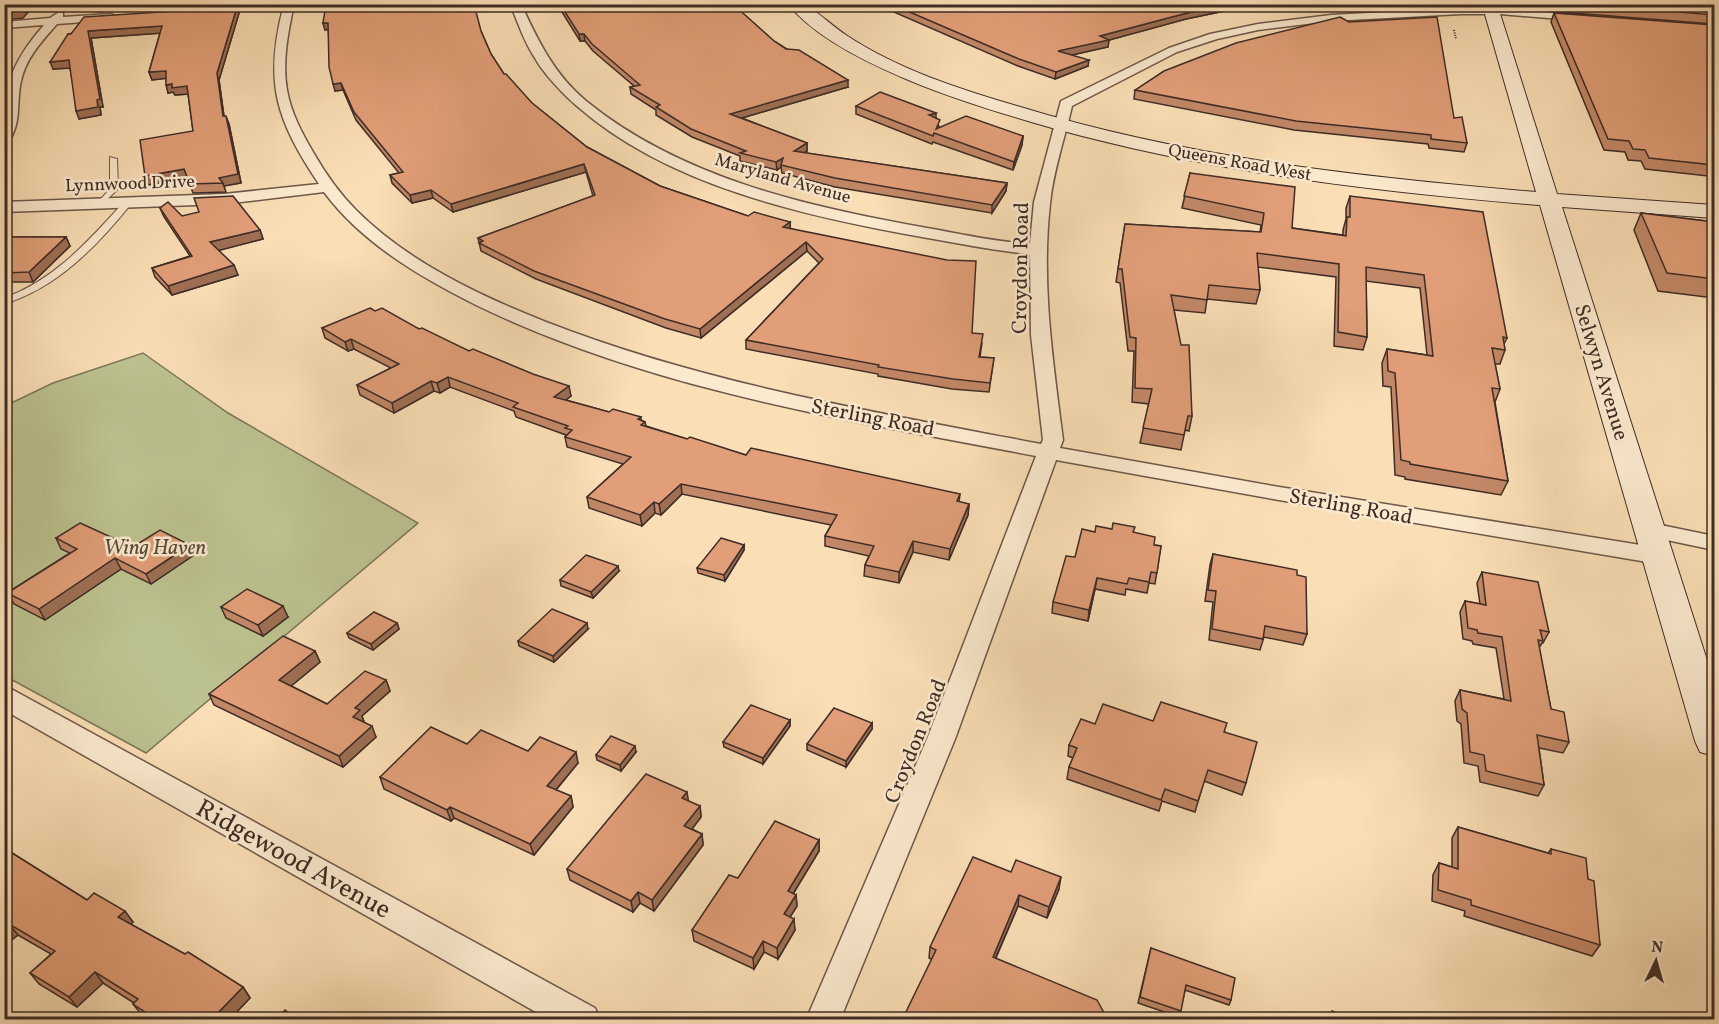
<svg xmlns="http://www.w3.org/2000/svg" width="1719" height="1024" font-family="Vollkorn,serif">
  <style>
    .green { fill: #bcc28f; stroke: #7d775a; stroke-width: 1.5 }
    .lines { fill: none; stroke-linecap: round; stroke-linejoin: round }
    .lane-casing { stroke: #6d584a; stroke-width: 2 }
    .street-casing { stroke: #6d584a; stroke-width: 3 }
    .secondary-casing { stroke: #3e2c26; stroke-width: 2 }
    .path { stroke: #3e2c26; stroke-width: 2; stroke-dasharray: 1 1.5; stroke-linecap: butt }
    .lane { fill: #fceacf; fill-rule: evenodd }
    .street { fill: #fceacf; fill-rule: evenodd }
    .secondary { fill: #fceacf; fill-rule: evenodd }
    .wall { fill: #c28867; stroke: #3e2c26; stroke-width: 1.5 }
    .shaded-wall { fill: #9e6f54; stroke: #3e2c26; stroke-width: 1.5 }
    .building { fill: #e19e78; stroke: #3e2c26; stroke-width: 1.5 }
    .labels { text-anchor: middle; stroke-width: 5; stroke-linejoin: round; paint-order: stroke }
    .far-street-label { font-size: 18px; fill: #3e2c26; stroke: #fceacf }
    .street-label { font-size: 21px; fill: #3e2c26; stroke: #fceacf }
    .park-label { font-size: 21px; font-style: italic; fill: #574a3b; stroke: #fceacf }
    .near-street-label { font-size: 26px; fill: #3e2c26; stroke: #fceacf }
  </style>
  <rect width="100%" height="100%" fill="#fadeb5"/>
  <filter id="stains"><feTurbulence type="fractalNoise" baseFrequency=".00333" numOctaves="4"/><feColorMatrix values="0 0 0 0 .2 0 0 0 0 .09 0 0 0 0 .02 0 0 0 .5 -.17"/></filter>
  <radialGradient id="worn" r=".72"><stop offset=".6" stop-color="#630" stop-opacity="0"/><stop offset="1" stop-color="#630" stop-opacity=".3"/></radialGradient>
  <polygon class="green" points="143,353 228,413 418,523 146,753 5,676 5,406 53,383"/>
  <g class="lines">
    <g class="lane-casing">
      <g id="lane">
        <polygon points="110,157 117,159 118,189 100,206 96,204 110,189"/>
        <path d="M124,202L131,204C97,246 57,288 4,304V298C55,280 88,241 124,202Z"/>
      </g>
    </g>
    <g class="street-casing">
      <g id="street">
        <path d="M238,4H294C288,33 282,62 287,90C291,113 302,133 313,152C325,173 339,193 356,210C408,262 478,295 546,322C705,384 874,412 1041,444L1043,440L1031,335L1030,254C994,251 958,243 922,237C805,216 668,186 577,106C564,95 543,73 535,58C524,42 518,22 510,4H521C538,41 554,74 586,101C682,179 809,207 927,228C961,234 996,242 1030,244L1034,202L1061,101L1169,48L1210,34L1258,24L1331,15L1461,8H1500L1588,16L1590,18L1584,21L1500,14H1461L1331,21L1258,30L1217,39L1177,52L1072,106C1065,138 1053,171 1050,204C1041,283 1053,362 1063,440L1060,448L1273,486L1659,548L1667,551L1671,556L1667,561L1659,564L1273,499L1056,460L955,739L840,1020H806L927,739L1036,456C847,420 651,390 476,305C420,277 362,243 324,192L224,204L4,212V202L224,194L319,184C276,120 264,83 283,8L207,13L202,10L207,7Z"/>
        <path d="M59,12L63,13V17L111,14L117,17L111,20L57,24C42,41 26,58 21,81C16,103 22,121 9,141L4,142C4,89 8,66 44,25L4,28V22L50,18Z"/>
        <polygon points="1651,523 1714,536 1714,550 1643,535 1640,530 1643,525"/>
        <polygon points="4,687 13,690 595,1008 600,1020 550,1020 4,710"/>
      </g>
    </g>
    <g class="secondary-casing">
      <path id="secondary" d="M788,4C793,4 801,3 806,5C815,10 835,28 846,35C897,69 959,89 1017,106C1186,158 1361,177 1536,192L1482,4H1497L1557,194L1714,205V218L1562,207L1714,682V756L1700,752L1695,741L1540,205C1375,192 1211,172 1052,128C1003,114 953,99 906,79C868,63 814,37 788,4Z"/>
    </g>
    <polyline class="path" points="1454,30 1456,39"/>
    <use href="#lane" class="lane"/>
    <use href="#street" class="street"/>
    <use href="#secondary" class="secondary"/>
  </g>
  <g class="wall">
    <polygon points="557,4 740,4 740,11 774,41 848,87 742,118 807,143 807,151 805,153 1007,183 1006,191 992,213 835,187 782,173 781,167 777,170 740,161 740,156 692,137 656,115 656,110 631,94 630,87 634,86 593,51 585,41 580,41"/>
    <polygon points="887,4 1258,4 1186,19 1109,40 1108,47 1072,55 1088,66 1055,79 1018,66 887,9"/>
    <polygon points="1544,4 1714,4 1714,24 1547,11"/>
    <polygon points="237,7 239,13 219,80 224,116 229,124 241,183 224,186 226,192 193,193 187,178 148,185 145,176 193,131 188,94 175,95 173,92 168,93 166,78 152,80 149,72 160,33 91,38 103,107 100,107 101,115 79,119 70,68 53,69 68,34"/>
    <polygon points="1554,13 1714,25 1714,167 1713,167 1708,176 1645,169 1641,161 1628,160 1625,152 1604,150 1551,22"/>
    <polygon points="323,23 481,31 491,54 504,74 532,103 587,147 660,186 748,216 790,222 790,228 972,333 982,343 980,357 994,358 989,392 952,389 878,376 878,374 746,349 746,340 819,263 807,251 701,338 666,328 536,279 481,251 478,238 593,196 586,172 453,212 433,198 412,203 392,183 390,175 399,173 356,120 343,90 335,91 328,29 325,30"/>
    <polygon points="1135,90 1454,118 1467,143 1464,152 1429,148 1428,144 1294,130 1134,99"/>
    <polygon points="856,106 936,118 939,127 1023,136 1022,145 1013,170 933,142 932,144 856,114"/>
    <polygon points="1190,173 1292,228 1343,235 1343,230 1346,219 1346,208 1350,196 1507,338 1504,344 1505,350 1500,364 1495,364 1500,389 1495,402 1508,481 1501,495 1405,479 1405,477 1395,475 1391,387 1383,386 1382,363 1387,349 1427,355 1420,288 1366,281 1367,337 1363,350 1334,346 1336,277 1258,267 1260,290 1256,304 1207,299 1205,313 1174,310 1192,416 1189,431 1185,430 1181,450 1140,443 1149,404 1132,402 1134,351 1128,351 1120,283 1116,282 1125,224 1260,232 1261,225 1182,208"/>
    <polygon points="160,208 182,216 260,230 263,239 218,250 238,275 172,295 155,277 152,268 190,256 164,217"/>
    <polygon points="1641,213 1714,222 1714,298 1658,291 1634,230"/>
    <polygon points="4,237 66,237 70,246 33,282 4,282"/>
    <polygon points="375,311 419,329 571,396 566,400 609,412 641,417 641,420 645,422 646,426 687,439 746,455 960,494 959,502 969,504 968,515 949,560 913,552 899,583 864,576 865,565 869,556 825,546 825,536 831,525 682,494 661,515 655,513 642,526 589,508 587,497 623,464 567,447 565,437 566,435 516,417 514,411 450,387 440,393 434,391 394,413 360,395 357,385 391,368 354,349 348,351 325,338 322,328"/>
    <polygon points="1095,532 1134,533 1154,545 1161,546 1155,584 1149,583 1147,593 1126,589 1125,595 1095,589 1088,621 1052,613 1053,602 1075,557"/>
    <polygon points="56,538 133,547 190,545 194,555 151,584 121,569 45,620 14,604 7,593 70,553 61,549"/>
    <polygon points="744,545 744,550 725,581 698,573 697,568"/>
    <polygon points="1213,554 1297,575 1307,634 1303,645 1264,637 1260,650 1209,640 1213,602 1205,601 1210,565"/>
    <polygon points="619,571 593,598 561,586 560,580"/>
    <polygon points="1482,572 1549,632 1543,643 1542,643 1539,648 1551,709 1569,742 1563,753 1539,748 1544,785 1538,796 1480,782 1478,766 1464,763 1461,724 1457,721 1455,701 1460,690 1504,699 1496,648 1473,644 1472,641 1463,639 1460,612 1465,601 1480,604 1477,583"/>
    <polygon points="221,607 288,617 263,636 226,618"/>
    <polygon points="397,623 399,629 373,650 349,638 347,633"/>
    <polygon points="588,629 554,662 519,646 518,641"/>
    <polygon points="315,651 320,662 291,686 327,704 386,680 390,691 362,716 364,722 376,737 343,767 214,705 209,694"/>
    <polygon points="790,720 790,726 763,764 724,747 723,742"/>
    <polygon points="1153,721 1225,732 1246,783 1242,795 1204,781 1195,812 1162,801 1159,811 1067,779 1069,767 1073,758 1068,756 1069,745 1095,724"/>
    <polygon points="872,723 872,729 846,767 807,750 807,744"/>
    <polygon points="528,751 578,763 556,790 571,796 573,807 534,855 454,818 451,821 384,789 380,777"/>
    <polygon points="636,752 621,771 597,760 596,755"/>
    <polygon points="688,801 700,806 701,817 692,829 702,834 703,845 654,911 640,903 633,912 570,880 567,869"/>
    <polygon points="1458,827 1548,853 1551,849 1588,879 1600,945 1592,956 1464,916 1465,911 1432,901 1433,875 1439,863 1452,867 1452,838"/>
    <polygon points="819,840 819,851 793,894 796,895 797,906 790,917 795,930 778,959 764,952 754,969 694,941 692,930 738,878"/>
    <polygon points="4,848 87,900 133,922 130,924 243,987 250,998 229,1020 149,1020 141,1014 133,1004 134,1003 103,983 77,1007 39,984 30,973 51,954 18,935 4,946"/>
    <polygon points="1011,872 1059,889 1047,918 1018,906 996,958 931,959 929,958 930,947"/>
    <polygon points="1151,948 1231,1000 1229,1005 1185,990 1179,1017 1138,1003"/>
  </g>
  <g class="shaded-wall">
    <polygon points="26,4 33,4 32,6 32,8 23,18 4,20 4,13"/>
    <polygon points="106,4 205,4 98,12 96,5"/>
    <polygon points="1228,4 1258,4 1186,19 1109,40 1108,47 1058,58 1058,51 1100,36 1187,13"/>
    <polygon points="237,7 239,13 219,80 225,124 223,116 217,73"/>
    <polygon points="9,23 12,30 4,37 4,27"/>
    <polygon points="323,23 328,23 330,29 325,30"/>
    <polygon points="162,26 164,33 91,38 103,107 100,107 101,115 79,119 76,111 88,31"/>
    <polygon points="579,34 584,34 585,41 580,41"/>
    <polygon points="69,60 72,68 53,69 50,62"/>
    <polygon points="1089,60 1088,66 1055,79 1056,72"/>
    <polygon points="166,71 169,78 152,80 149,72"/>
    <polygon points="848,80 848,87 731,121 730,114"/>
    <polygon points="341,83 343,90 335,91 333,84"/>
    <polygon points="172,84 187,86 190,94 175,95 173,92 168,93 166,85"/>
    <polygon points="936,113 936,121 929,115"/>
    <polygon points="226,116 229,124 241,183 224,186 219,178"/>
    <polygon points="1023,136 1022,145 1013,170 1014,162"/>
    <polygon points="807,143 807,151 794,159 794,151"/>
    <polygon points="783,158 781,167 777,170 776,162"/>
    <polygon points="584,164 586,172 453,212 451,204"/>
    <polygon points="184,169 188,178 148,185 145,176"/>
    <polygon points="1007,183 1006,191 992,213 992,205"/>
    <polygon points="431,190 433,198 412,203 410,195"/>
    <polygon points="790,222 790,231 783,227"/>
    <polygon points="260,230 263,239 213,252 210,242"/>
    <polygon points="66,237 70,246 33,282 29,272"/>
    <polygon points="806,242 807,251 701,338 700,329"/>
    <polygon points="234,265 238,275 172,295 168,286"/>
    <polygon points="351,339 354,349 348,351 345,342"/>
    <polygon points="448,377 450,387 440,393 437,383"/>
    <polygon points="431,381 434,391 394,413 392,403"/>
    <polygon points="569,386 571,396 556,407 554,397"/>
    <polygon points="681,484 682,494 661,515 659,504"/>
    <polygon points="654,502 655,513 642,526 640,515"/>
    <polygon points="969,504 968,515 949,560 950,549"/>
    <polygon points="913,541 913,552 899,583 899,572"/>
    <polygon points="190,545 194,555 151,584 146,574"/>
    <polygon points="744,545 744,550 725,581 724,575"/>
    <polygon points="115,558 121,569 45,620 39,609"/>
    <polygon points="618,566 619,571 593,598 591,592"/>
    <polygon points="1097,578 1095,589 1088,621 1089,610"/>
    <polygon points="283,606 288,617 263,636 258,625"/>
    <polygon points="397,623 399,629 373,650 371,644"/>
    <polygon points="587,623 588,629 554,662 553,656"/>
    <polygon points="315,651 320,662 284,692 279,680"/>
    <polygon points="386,680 390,691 362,716 364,722 357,728 353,717 355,708"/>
    <polygon points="790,720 790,726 763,764 763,758"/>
    <polygon points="872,723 872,729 846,767 846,761"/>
    <polygon points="372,726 376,737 343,767 339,756"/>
    <polygon points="635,746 636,752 621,771 620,765"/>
    <polygon points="576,752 578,763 550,797 547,786"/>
    <polygon points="687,792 689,804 682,798"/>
    <polygon points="571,796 573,807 534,855 530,844"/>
    <polygon points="700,806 701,817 686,837 684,826"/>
    <polygon points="450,807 454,818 451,821 447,810"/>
    <polygon points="4,830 12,840 4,845"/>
    <polygon points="702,834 703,845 654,911 652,900"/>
    <polygon points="819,840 819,851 788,902 788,891"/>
    <polygon points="1061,877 1059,889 1047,918 1049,907"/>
    <polygon points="638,892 640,903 633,912 631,901"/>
    <polygon points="796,895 797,906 785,925 784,914"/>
    <polygon points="1019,895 1018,906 991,968 993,957"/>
    <polygon points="125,911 133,922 126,928 118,917"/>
    <polygon points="794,919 795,930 778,959 777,948"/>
    <polygon points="9,924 18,935 4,946 4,928"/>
    <polygon points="763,941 764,952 754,969 753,958"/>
    <polygon points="95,972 103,983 77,1007 69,997"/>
    <polygon points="243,987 250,998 229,1020 211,1020"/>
  </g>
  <g class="building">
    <polygon points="4,4 26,4 20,11 4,13"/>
    <polygon points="326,4 474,4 481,31 491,54 504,74 506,74 532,103 587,147 660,186 748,216 754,212 790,222 783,227 947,260 976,261 972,333 983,334 979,357 994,358 990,383 953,379 878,367 879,365 746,340 823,259 806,242 700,329 665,319 534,271 479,243 483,241 478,238 595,195 584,164 451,204 431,190 410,195 390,175 403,172 354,112 341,83 333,84 329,67 328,23 323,23"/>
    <polygon points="560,4 740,4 740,5 735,6 774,41 786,49 799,50 848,80 730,114 807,143 794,151 1007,183 992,205 835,178 781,165 783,158 776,162 740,153 746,151 691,129 656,107 660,105 630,87 640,85 592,44 584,34 579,34"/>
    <polygon points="891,4 1228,4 1187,13 1100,36 1109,40 1058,51 1089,60 1056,72 1019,59"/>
    <polygon points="1583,4 1714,4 1714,15"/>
    <polygon points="237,7 217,73 223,116 226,116 238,174 219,178 223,183 190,184 184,169 145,176 140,140 193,131 187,86 172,88 172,84 166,85 166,71 149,72 162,26 88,31 100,99 97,100 98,107 76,111 69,60 50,62 68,34 71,34 84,17"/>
    <polygon points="1554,13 1714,25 1714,156 1708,155 1714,165 1649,158 1645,150 1633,149 1629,141 1608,139"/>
    <polygon points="1340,17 1349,22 1437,17 1454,118 1462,117 1467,143 1431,139 1431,135 1296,121 1135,90 1164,71 1236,43"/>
    <polygon points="880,92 936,113 929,115 940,120 936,129 966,116 1023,136 1014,162 934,133 933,136 856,106"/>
    <polygon points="1190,173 1295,187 1292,228 1346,236 1347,217 1350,217 1350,196 1483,212 1507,338 1503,337 1505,350 1492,348 1500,389 1492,388 1508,481 1410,464 1410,462 1401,460 1395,373 1388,371 1387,349 1433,356 1424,275 1366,267 1367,337 1338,332 1339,264 1257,253 1260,290 1209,285 1207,300 1171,295 1181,345 1189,345 1192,416 1188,416 1184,435 1143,428 1152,389 1135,388 1136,338 1130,337 1122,269 1118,269 1125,224 1261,232 1264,213 1184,196"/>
    <polygon points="233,196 260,230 210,242 234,265 168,286 152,268 192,256 160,208 168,202 182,216 199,212 194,198"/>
    <polygon points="1641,213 1714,222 1714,279 1667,273"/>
    <polygon points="4,237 66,237 29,272 4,273"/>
    <polygon points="370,308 375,311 382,308 419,329 422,328 469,351 473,349 533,374 569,386 554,397 609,412 613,409 641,417 638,419 645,422 641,425 687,439 690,437 746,455 751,448 960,494 957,501 969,504 950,549 913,541 899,572 865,565 874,546 825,536 837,515 681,484 659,504 654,502 640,515 587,497 631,457 565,437 572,430 565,428 568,426 513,407 518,403 448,377 437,383 431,381 392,403 357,385 399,364 351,339 345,342 322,328"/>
    <polygon points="80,523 133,547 128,550 160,530 190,545 146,574 115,558 39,609 7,593 77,549 56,538"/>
    <polygon points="1113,523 1135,527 1133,532 1155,537 1154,545 1161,546 1157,573 1151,572 1149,582 1129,578 1127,584 1097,578 1089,610 1053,602 1066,556 1075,557 1082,529 1095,532 1096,526 1112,529"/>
    <polygon points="721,538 744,545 724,575 697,568"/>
    <polygon points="1213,554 1297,570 1297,575 1306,577 1307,634 1265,626 1263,639 1212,629 1216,591 1208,590"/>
    <polygon points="586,555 618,566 591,592 560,580"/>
    <polygon points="1482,572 1538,582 1549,632 1540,630 1543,641 1538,640 1551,709 1564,712 1569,742 1537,735 1544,785 1486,771 1484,755 1470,752 1467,713 1462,709 1460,690 1511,701 1502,637 1478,633 1477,630 1468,628 1465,601 1486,605"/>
    <polygon points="247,589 283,606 258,625 221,607"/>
    <polygon points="552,609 587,623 553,656 518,641"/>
    <polygon points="374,612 397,623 371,644 347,633"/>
    <polygon points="283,636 315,651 279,680 327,704 365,671 386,680 355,708 360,710 353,717 372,726 339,756 209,694"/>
    <polygon points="1161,702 1227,723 1224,732 1257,742 1246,783 1208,770 1198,801 1165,789 1161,800 1069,767 1077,748 1069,745 1081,719 1095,724 1103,704 1153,721"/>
    <polygon points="751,705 790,720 763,758 723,742"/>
    <polygon points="834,708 872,723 846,761 807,744"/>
    <polygon points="431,727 467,744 481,730 528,751 540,737 576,752 547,786 571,796 530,844 450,807 447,810 380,777"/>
    <polygon points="611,736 635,746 620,765 596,755"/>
    <polygon points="646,774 687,792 682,798 700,806 684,826 702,834 652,900 638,892 631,901 567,869"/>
    <polygon points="775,821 819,840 788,891 796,895 784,914 794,919 777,948 763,941 753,958 692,930 729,875 738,878"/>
    <polygon points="1458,827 1551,854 1551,849 1586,858 1588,879 1594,881 1600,945 1471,905 1471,900 1438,890 1439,863 1458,869"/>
    <polygon points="4,848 87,900 94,893 125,911 118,917 185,954 188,952 243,987 211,1020 157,1020 133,1004 138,999 95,972 69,997 30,973 55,951 9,924 4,928"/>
    <polygon points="973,857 1011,872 1016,860 1061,877 1049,907 1019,895 993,957 1097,1000 1108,1020 902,1020 936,950 930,947"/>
    <polygon points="1151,948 1235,978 1231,1000 1186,985 1181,1011 1140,997"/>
    <polygon points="285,1010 299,1020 276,1020"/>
    <polygon points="1332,1011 1354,1020 1330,1020"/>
    <polygon points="307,1015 315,1020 303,1020"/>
  </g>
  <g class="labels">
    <g class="far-street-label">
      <text transform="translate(1240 162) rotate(10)" y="6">Queens Road West</text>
      <text transform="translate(783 178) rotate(16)" y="6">Maryland Avenue</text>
      <text transform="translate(130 183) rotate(-2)" y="6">Lynnwood Drive</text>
    </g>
    <g class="street-label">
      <text transform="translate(1020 268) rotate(-89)" y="7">Croydon Road</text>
      <text transform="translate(1602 372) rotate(73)" y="7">Selwyn Avenue</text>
      <text transform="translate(873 417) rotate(11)" y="7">Sterling Road</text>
      <text transform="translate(1351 506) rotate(10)" y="7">Sterling Road</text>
      <text transform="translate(915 741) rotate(-68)" y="7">Croydon Road</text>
    </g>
    <g class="park-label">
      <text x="155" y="554">Wing Haven</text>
    </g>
    <g class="near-street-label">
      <text transform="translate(294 858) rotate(29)" y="9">Ridgewood Avenue</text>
    </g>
  </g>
  <rect width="1719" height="1024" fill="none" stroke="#fadeb5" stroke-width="24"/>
  <rect x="6" y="6" width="1707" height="1012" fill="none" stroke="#3e2c26" stroke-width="3"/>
  <rect x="12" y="12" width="1695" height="1000" fill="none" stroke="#3e2c26" stroke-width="1.5"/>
  <g transform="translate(1656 961) rotate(5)" stroke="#fceacf" stroke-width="4.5" paint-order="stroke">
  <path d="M0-4.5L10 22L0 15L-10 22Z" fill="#3e2c26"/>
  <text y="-9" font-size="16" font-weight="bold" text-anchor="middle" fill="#3e2c26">N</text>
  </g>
  <rect width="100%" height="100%" filter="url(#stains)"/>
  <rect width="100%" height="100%" fill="url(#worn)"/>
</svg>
